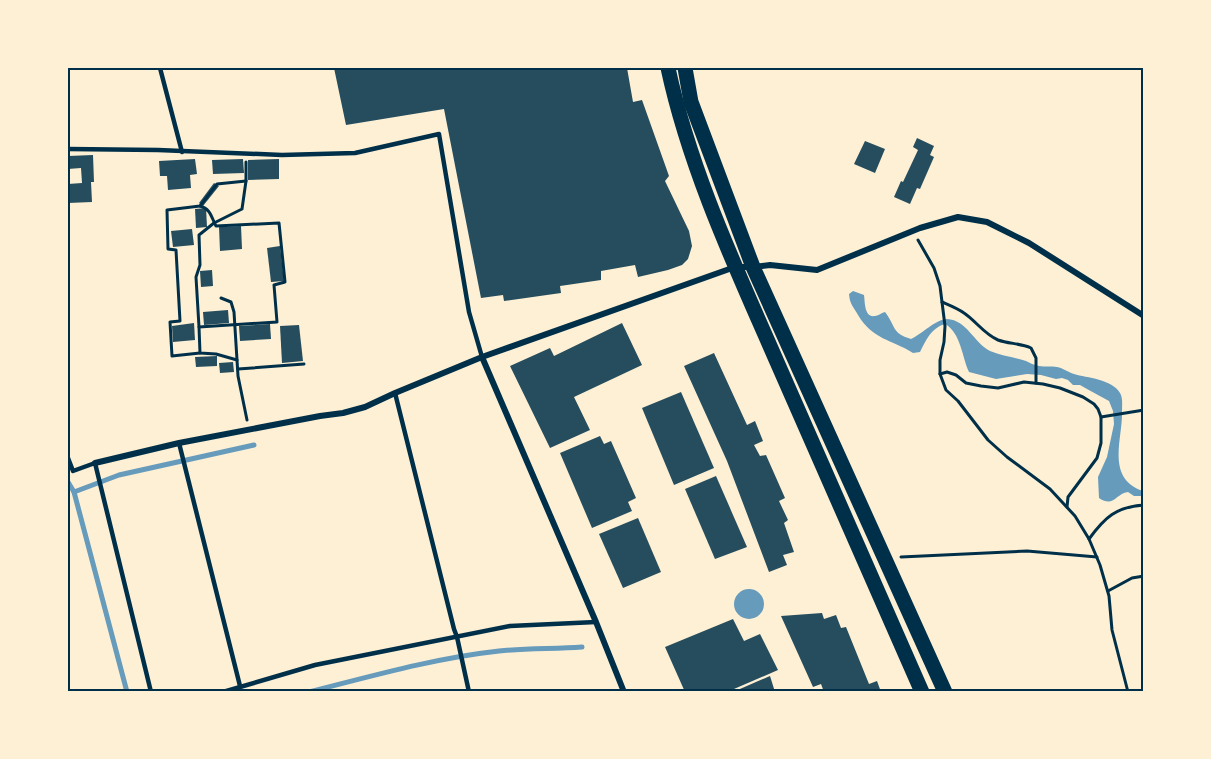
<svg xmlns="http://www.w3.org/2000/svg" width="1211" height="759" font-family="'Titillium Web',sans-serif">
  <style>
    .water { fill: #669bbc }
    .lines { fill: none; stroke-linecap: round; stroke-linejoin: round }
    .stream { stroke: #669bbc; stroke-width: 5 }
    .building { fill: #264d5e }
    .path { stroke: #003049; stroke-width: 3 }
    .service { stroke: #003049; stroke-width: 4.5 }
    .minor { stroke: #003049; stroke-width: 6 }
    .primary { stroke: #003049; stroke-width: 15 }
    .neatline { fill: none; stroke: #003049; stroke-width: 2 }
  </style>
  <rect width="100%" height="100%" fill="#fdf0d5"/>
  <g class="water">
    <path d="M853,291L864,295C865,301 864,318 875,316C878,316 881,313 885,312C896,326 891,333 911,339C922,334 936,319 947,319C967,320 974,343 990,351C1002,356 1014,357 1026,361C1030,363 1034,365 1039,366C1045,367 1051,366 1057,367C1063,368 1068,372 1074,374C1087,378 1112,379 1120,393C1123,398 1122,405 1122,411C1123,439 1105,478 1143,491V496H1134L1128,492C1115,494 1114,508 1099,498L1098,477L1107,457L1114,424L1113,411L1109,401L1087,389L1080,385H1073L1068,380L1062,378L1056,379L1041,375L1027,374L996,379L969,372C962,357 961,333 945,324C931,328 926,340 920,352L913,353C891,339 873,340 858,315C853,306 850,305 849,294Z"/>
    <circle cx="749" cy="604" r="15"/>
  </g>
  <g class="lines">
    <g class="stream">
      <polyline points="68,482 74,492 127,692"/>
      <polyline points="74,492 119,475 254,445"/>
      <path d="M309,692C372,676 435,658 499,651C526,648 555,649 582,647"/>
    </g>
  </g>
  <g class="building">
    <polygon points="334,68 627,68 633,102 642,100 669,176 665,181 689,231 692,246 688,259 682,265 668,270 638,277 635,265 601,271 601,280 560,286 561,293 504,301 503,295 481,298 444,109 346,125"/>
    <polygon points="917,138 934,146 930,155 934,157 920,189 917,188 910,204 894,197 901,181 903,182 918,150 913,147"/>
    <polygon points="865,141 885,149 875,173 854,164"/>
    <polygon points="93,155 94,182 91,182 92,202 68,203 68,184 82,183 81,168 68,169 68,156"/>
    <polygon points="195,159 197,174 190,175 191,188 168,190 167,176 160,176 159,161"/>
    <polygon points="243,159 244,173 213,174 212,160"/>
    <polygon points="279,159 279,179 248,180 248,160"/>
    <polygon points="214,183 219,186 203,206 199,203"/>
    <polygon points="206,208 207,227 196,228 195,209"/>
    <polygon points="241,226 242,249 220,251 219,227"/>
    <polygon points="192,229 194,245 173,247 171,231"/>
    <polygon points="280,246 284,281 271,282 267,248"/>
    <polygon points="212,270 213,286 201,287 200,271"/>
    <polygon points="228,310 229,323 204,325 203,312"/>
    <polygon points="194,323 195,340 173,342 172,326"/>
    <polygon points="622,323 642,365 574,397 590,430 550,448 510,366 550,348 554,356"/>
    <polygon points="270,324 271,339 240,341 239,326"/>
    <polygon points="299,325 303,361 282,363 280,326"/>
    <polygon points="714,353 747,425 755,421 763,441 754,445 760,456 766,455 785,498 779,501 788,520 784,523 794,552 783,555 787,565 769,572 727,461 684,366"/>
    <polygon points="217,356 217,366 196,367 195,357"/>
    <polygon points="233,362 234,372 220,373 219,363"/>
    <polygon points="681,392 714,468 674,485 642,408"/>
    <polygon points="600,436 604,444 611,441 636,498 628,502 632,511 592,528 560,453"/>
    <polygon points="716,476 747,547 715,559 685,489"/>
    <polygon points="638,518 661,572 623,588 599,534"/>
    <polygon points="822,613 824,619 836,615 841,628 846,627 869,684 877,681 881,692 824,692 821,684 813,687 781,616"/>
    <polygon points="733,619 744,641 760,634 778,670 727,692 685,692 665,647"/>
    <polygon points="770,676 775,692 733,692"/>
  </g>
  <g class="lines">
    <g class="path">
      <path d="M200,206C211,209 211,217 216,226L279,223L285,282L274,285L277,322L199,327L200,353L216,354L237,360L238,376L247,420"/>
      <polyline points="918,240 934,268 940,286 945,326 944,342 940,360 940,374 946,390 958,401 988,440 1007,457 1050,489 1075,516 1089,539 1100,565 1109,596 1112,630 1128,692"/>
      <polyline points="221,298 231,302 234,312 237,360"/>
      <path d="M942,302C949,305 957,308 964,313C976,321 984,334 998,340C1009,344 1020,343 1031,348L1036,358V383"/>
      <polyline points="199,327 196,277 200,265 199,235 214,223 242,209 246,181 246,162"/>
      <polyline points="200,353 172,356 170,322 180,321 176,250 168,249 167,210 200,206 217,184 246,181"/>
      <polyline points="238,369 304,364"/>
      <polyline points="940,374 947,372 956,375 966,383 981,386 998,388 1024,382 1043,384 1060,388 1083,397 1094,404 1098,409 1101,417 1101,443 1097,458 1068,497 1067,507"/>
      <polyline points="1101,417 1144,410"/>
      <path d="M1089,539C1105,517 1116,507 1144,505"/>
      <polyline points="901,557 1027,551 1097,557"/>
      <polyline points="1108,591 1132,578 1144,576"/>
    </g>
    <g class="service">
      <polyline points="160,68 182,152"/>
      <polyline points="68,149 158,150 282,155 355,153 439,134 469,312 482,357"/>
      <polyline points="395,393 454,629 457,637 469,692"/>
      <polyline points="179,443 240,686"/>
      <polyline points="68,458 73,471 95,463 151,692"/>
      <polyline points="223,692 315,665 510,626 596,622"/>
    </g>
    <g class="minor">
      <polyline points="482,357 596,622 624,692"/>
      <polyline points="95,463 179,443 320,416 343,413 365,407 395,393 482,357 735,267 753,267 770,265 817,270 920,228 958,217 987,222 1029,243 1144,316"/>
    </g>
    <g class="primary">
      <path d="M668,68C690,170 735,266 777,362C825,472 873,582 922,692"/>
      <polyline points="685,68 691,102 753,267 945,692"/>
    </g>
  </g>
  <rect width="1211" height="759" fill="none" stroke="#fdf0d5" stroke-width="138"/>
  <rect x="69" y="69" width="1073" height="621" class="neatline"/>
</svg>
